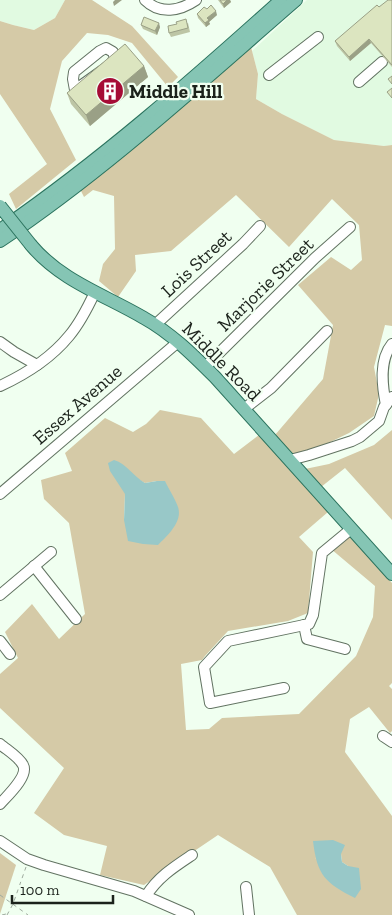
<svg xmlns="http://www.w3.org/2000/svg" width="392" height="915" font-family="'Zilla Slab',serif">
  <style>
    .built { fill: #e1fae1 }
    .green { fill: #d5caa7; fill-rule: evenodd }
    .water { fill: #98c8c8 }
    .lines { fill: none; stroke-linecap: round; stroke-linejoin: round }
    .minor-casing { stroke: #627362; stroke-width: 12 }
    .major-casing { stroke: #2b735e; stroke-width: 14 }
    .path { stroke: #9eaa9e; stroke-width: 1; stroke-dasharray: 4 4; stroke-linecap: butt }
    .minor { stroke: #fff; stroke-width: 10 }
    .major { stroke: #85c5b4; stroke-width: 12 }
    .major-bridge-casing { stroke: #2b735e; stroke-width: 14; stroke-linecap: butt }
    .major-bridge { stroke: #85c5b4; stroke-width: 12 }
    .wall { fill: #bdc5a5 }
    .shaded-wall { fill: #9aa086 }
    .building { fill: #dce5c0; stroke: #9aa086 }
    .labels { text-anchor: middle; stroke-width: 4.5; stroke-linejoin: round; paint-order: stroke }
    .poi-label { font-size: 19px; font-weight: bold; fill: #1b221b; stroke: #f0fff0; text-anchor: start }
    .street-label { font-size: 19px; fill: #1b221b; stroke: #f0fff0 }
  </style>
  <rect width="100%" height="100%" fill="#f0fff0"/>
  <g class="built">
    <polygon points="0,0 65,0 55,18 34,30 13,25 0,21"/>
    <polygon points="307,0 392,0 392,145 384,146 334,140 282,114 256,99 258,74 252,51"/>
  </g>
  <g class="green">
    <polygon points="65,0 92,0 132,26 178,77 168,87 132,43 108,35 87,33 62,61 50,109 76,160 16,209 9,194 47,164 0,94 0,21 13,25 34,30 55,18"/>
    <polygon points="251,47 258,74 256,99 282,114 334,140 384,146 392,145 392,326 385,325 374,367 379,394 374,416 349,433 320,447 292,454 275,435 323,379 333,325 298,285 331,257 351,270 362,260 359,225 332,199 289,247 236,195 171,251 135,255 136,271 118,297 99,281 103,264 115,249 114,196 93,190 84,197 80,189 192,99"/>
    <path d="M160,410L201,418L234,454L259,435L328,512L299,537L313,552L308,613L288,621L228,631L205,656L202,660L181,664L186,730L209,729L222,718L299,714L356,656L373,617L375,586L331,549L344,530L392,583V683L389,686L392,689V731L390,733L369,707L350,719L345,752L392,816V915H297L270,867L218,835L144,885L100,875L107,846L64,835L34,813L64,768L0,708V674L18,658L5,632L32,604L59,639L85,614L69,523L44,499L41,480L72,471L65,453L105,418L133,432L146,424ZM139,480L145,483L157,481L124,520L125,494ZM341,854L342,862L348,866L315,858Z"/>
    <polygon points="392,430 392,520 345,468 321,487 305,469 329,464 374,445"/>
    <polygon points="0,853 16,865 0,914"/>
  </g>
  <g class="water">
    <path d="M114,460C127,464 133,476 145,483L157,481H165C169,490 175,498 178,507C183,522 167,536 158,545L143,544L128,541L124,520L125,494L110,471L108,463Z"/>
    <path d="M333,840L345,845L341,854L342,862L348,866L359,868L361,889L355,898C325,883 317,875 313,841Z"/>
  </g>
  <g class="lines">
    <g class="minor-casing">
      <g id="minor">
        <path d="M145,0C160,15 180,11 196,0"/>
        <polygon points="106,48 113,52 115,58 110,65 75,90 73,79 74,72 100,51"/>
        <polyline points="269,75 318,37"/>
        <polyline points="359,82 382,62"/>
        <polyline points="155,325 243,244 260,226"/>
        <polyline points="0,342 14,352 37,365"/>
        <polyline points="205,367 315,258 350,227"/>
        <path d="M0,386C26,374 51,358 69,336C80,323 88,307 95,292"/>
        <path d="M386,405C382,385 379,360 392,344"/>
        <polyline points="244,409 271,388 327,331"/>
        <polyline points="290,460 309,455 352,441 360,437 379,421 384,407 392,397"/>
        <polyline points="0,494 178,342"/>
        <polyline points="34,566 76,619"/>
        <polyline points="0,595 51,552"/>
        <polyline points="304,625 307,639 345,649"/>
        <polyline points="0,641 10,654"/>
        <polyline points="284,688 210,703 204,667 228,641 309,624 313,615 322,553 351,529"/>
        <polyline points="383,736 392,742"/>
        <path d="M0,744C7,750 19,757 23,765C29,776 7,796 0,804"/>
        <polyline points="0,841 27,859 44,865 134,891 189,915"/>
        <polyline points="246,887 249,915"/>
        <path d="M146,896C158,877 174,867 192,855"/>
      </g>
    </g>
    <g class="major-casing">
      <g id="major">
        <path d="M0,230C100,161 191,81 281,0"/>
        <path d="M0,241C106,170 200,83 296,0"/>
        <path d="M31,245C61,281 105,295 144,318C171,333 193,355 215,377L392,574"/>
      </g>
    </g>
    <g class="path">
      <polyline points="0,895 28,915"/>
      <polyline points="2,915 6,914"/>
      <polyline points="7,915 13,904 26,867"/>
    </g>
    <use href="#minor" class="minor"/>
    <use href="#major" class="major"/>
    <g class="major-bridge-casing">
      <polyline id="major-bridge" points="0,206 31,245"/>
    </g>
    <use href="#major-bridge" class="major-bridge"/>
  </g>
  <g class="wall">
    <polygon points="218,0 230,0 231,2 224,8"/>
    <polygon points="392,0 392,67 371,43 350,61 337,46 335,41 379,7"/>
    <polygon points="197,14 217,15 209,22 210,24 206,27 198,18"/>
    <polygon points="188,23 190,32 171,37 169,33"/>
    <polygon points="141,25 160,27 157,35 143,29"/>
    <polygon points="144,66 148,77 90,126 71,104 67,93"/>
  </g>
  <g class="shaded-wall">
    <polygon points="115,0 122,0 114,6 113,2"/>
    <polygon points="227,0 230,0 231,2 224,8 223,4"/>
    <polygon points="216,11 217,15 209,22 210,24 206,27 205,23 207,18"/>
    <polygon points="159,23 160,27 157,35 155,31"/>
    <polygon points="369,39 371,43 350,61 349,57"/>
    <polygon points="144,66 148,77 90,126 86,115"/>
  </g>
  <g class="building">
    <polygon points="220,0 227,0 223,4"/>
    <polygon points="388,0 392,0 392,65 369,39 349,57 335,41 377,5 379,7"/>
    <polygon points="211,5 216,11 207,18 209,20 205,23 197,14 204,7 207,9"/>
    <polygon points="144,17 159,23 155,31 141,25"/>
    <polygon points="186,19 188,28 169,33 168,26 177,24 176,22"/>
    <polygon points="125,44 144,66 86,115 67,93"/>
    <polygon points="392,76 392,84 388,79"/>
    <polygon points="392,88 392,98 387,92"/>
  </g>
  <defs>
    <g id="building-disc" transform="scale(1.4375)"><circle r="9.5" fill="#a60c36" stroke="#f0fff0"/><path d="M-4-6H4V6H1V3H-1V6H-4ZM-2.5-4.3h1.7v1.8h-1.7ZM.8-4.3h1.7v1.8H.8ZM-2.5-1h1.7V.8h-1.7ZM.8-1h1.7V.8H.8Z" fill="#fff"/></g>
  </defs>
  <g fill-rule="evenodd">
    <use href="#building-disc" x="110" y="91"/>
  </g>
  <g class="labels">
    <g class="poi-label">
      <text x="129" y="98">Middle Hill</text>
    </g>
    <g class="street-label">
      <text transform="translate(196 263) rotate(-43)" y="7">Lois Street</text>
      <text transform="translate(265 284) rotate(-44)" y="7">Marjorie Street</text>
      <text transform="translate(222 361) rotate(45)" y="7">Middle Road</text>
      <text transform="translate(77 404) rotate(-41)" y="7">Essex Avenue</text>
    </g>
  </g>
  <path d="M12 895v8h101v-8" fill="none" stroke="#1b221b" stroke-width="2.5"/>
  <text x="20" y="895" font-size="15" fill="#1b221b" stroke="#f0fff0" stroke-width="4" paint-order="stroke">100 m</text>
</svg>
